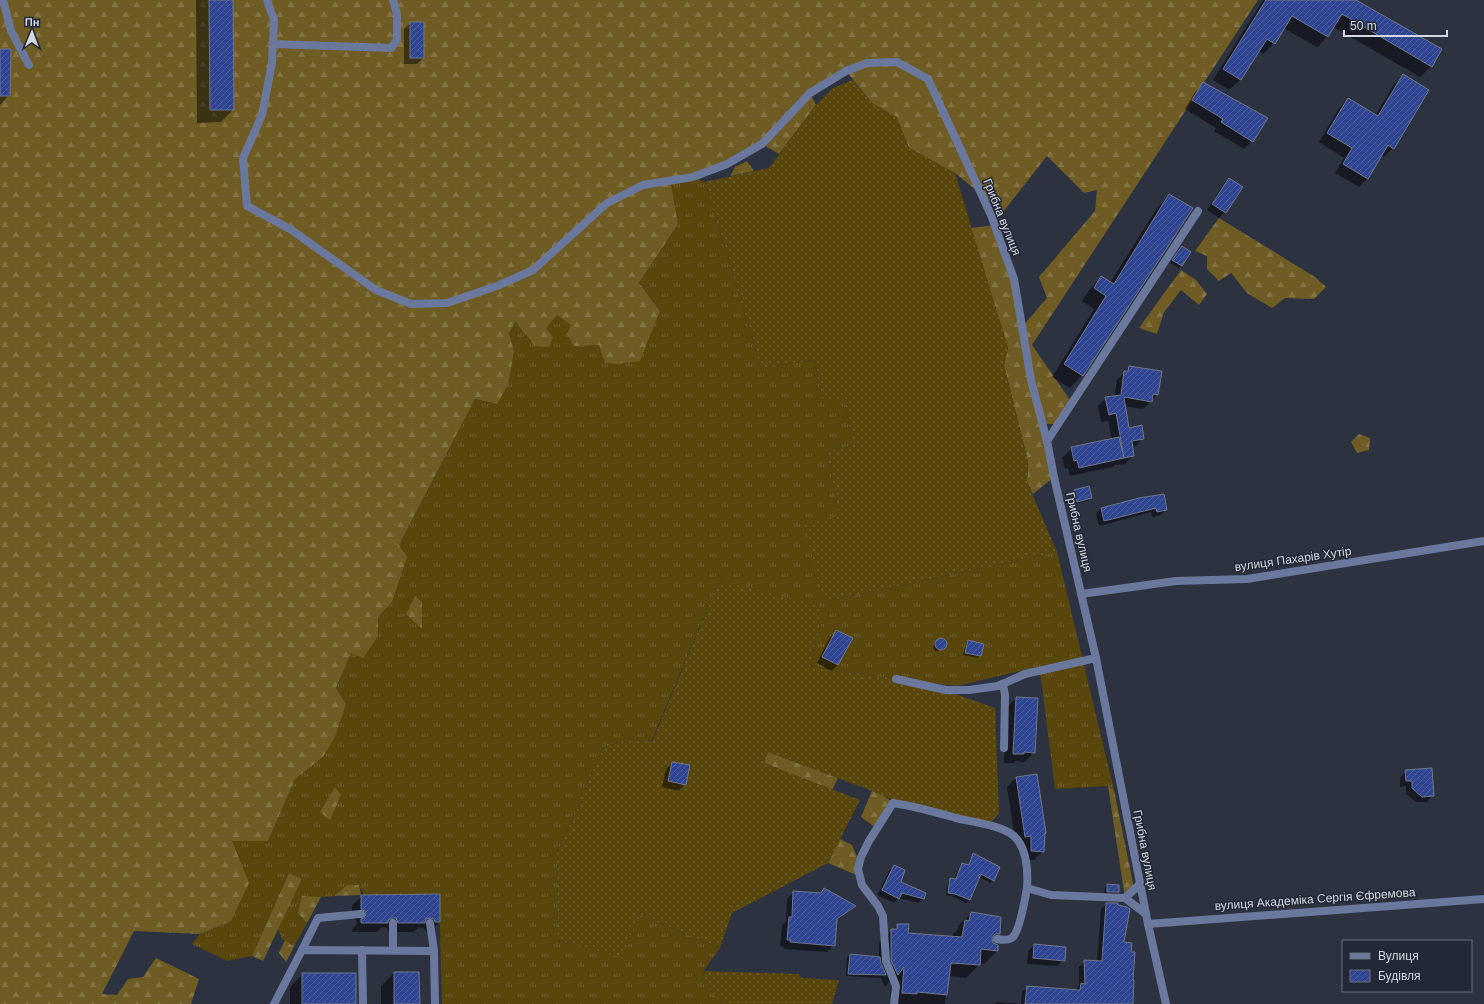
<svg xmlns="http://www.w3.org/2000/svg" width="1484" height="1004" font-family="Arial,sans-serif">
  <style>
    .grass { fill: url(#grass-tufts) }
    .forest { fill: url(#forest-firs) }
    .garden { fill: url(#garden-dots) }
    .shadow { fill: #0007; fill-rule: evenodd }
    .building { fill: url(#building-hatch); stroke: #6f7686 }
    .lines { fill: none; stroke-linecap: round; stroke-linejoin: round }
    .lane { stroke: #6b789d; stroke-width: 8 }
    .street { stroke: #6b789d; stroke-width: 8 }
    .labels { text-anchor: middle; stroke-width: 3; stroke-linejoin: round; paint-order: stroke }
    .street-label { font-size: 12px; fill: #d4d8e1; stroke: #232836 }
  </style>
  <defs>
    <pattern id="grass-tufts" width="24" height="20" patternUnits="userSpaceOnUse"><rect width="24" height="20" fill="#58460d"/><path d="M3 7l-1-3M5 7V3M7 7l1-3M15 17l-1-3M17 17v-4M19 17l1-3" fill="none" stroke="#6f6030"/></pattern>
    <pattern id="forest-firs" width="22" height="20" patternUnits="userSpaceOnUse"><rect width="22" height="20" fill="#6f5c25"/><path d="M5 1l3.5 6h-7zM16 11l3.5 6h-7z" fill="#837344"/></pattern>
    <pattern id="garden-dots" width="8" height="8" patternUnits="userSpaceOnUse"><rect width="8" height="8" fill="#58460d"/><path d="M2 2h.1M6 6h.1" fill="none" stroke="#6f6030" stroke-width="1.8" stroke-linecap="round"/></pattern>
    <pattern id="building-hatch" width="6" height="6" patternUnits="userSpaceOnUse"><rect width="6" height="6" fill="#304592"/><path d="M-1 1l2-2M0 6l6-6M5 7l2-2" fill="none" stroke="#4d5fa1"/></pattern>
  </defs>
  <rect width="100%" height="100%" fill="#2c3240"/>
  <polygon class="grass" points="693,177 705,182 761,368 814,360 823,402 844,398 853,445 827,451 839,515 824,602 1057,552 1114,790 1108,786 1055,789 1041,678 1037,667 957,686 896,679 810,666 822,620 719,581 651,742 628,739 603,748 557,853 558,940 623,957 640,915 720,948 705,969 702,982 724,1004 442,1004 439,894 364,895 359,885 345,887 334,896 321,897 298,913 307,923 294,947 282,939 278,929 302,879 289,873 252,956 227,961 192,944 200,934 231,921 232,841 268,841 295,779 323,757 346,704 336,688 351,653 378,636 378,617 392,602 399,545 475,399 497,404 514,351 509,333 515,322 535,346 545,328 557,315 571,325 660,311 639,283 678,224 670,181"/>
  <g class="forest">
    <polygon points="0,0 1258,0 1032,345 1072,403 1058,424 1042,424 1054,477 1033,494 1027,482 1028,462 1004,365 1008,348 971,228 995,225 1014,279 1022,327 1047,298 1039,277 1095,211 1097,190 1084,193 1047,156 1003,212 955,173 909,148 897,118 872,103 846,71 810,93 816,105 779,154 762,144 693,177 670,179 678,224 639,283 660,311 640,361 618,364 605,363 599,345 574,346 567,334 571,325 557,315 546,328 553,337 549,347 535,346 515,322 509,333 514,351 508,385 497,404 475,399 399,545 407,557 392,602 378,617 378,636 363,658 351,653 336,688 346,704 335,737 323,757 295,779 268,841 232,841 249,883 231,921 200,934 134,931 102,994 117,995 128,979 143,977 156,958 199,979 191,1004 0,1004"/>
    <polygon points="747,161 754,171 730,176 735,167"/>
    <polygon points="1219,218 1315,277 1326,287 1314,299 1285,298 1272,308 1247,293 1231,273 1219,281 1207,269 1207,256 1195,251"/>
    <polygon points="1181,270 1196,280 1207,294 1199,305 1181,290 1164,312 1157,334 1139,328"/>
    <polygon points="1359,434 1370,438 1369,450 1357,453 1351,442"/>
    <polygon points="415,596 422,602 422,629 406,614"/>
    <polygon points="768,752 838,778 832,790 764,763"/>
    <polygon points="1108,786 1114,790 1134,888 1125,898"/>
    <polygon points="335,787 341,795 330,820 320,812"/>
    <polygon points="872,791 883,795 893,803 876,828 861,817"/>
    <polygon points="840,839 852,845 859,862 859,876 828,863"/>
    <polygon points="289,873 302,879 263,961 252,956"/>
    <polygon points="347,885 359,885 361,895 334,896"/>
    <polygon points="302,896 321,897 307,923 298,913"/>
    <polygon points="285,940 294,947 286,962 279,953"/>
  </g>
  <g class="garden">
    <polygon points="853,80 872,103 897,117 909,148 955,173 1008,348 1004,365 1028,462 1027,482 1057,552 824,602 804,525 839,515 827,451 853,445 844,399 823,402 814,360 761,368 705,182 769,168 816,105 833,88"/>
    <polygon points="719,581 819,605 822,620 810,666 896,679 941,689 995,708 999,813 989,825 899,804 883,795 768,752 764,763 860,800 828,863 732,913 720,948 640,915 623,958 558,940 557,853 603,748 628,739 652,742"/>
    <polygon points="705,971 799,974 801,978 839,980 832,1004 724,1004 702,982"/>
  </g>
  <g class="shadow">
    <polygon points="196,0 232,0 233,110 221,122 197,123"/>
    <polygon points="1263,0 1354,0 1431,66 1420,77 1333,27 1328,36 1317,47 1283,28 1274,43 1263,54 1258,51 1240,80 1229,90 1213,80"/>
    <polygon points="411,23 423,58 417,64 404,64 404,29"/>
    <polygon points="0,50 9,95 0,105"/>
    <polygon points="1403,75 1393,148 1384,157 1381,155 1367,179 1359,187 1335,173 1344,158 1319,142 1339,108 1348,99 1375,116 1394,84"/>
    <polygon points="1204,84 1252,141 1244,149 1214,131 1216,128 1185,109 1195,92"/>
    <polygon points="1229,179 1225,212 1219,218 1207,210 1223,185"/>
    <polygon points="1169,195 1082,375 1070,388 1052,377 1094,309 1082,301 1089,290 1101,277 1110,283 1157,208"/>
    <polygon points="1182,247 1181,265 1179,268 1170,263"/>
    <polygon points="1129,367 1157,395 1143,409 1124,406 1128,429 1143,438 1136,446 1132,447 1133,456 1125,464 1117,465 1116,464 1113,467 1070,476 1068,468 1065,469 1062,458 1072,448 1112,439 1108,421 1101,422 1098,406 1106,398 1114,397 1117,380"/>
    <polygon points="1075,491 1091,498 1088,501 1074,504 1072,494"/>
    <polygon points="1164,495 1166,509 1161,515 1152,517 1151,512 1099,526 1096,514 1101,508"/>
    <polygon points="837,631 838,665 831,671 817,663 830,637"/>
    <polygon points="940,639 945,641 946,645 936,652 933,648 935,643"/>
    <polygon points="968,641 980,656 977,658 963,655 966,644"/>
    <polygon points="1016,698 1034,752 1025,762 1016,761 1014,763 1004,763 1007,707"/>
    <polygon points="672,763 685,784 679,791 662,787 666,769"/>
    <polygon points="1406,771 1433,795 1427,802 1416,802 1406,794 1406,786 1400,787 1400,778"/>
    <polygon points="1016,778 1043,851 1034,860 1022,860 1023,844 1016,845 1007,787"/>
    <polygon points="974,854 993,880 990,883 979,877 969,900 966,903 952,896 946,895 948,882 951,879 954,880 960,867 962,864 968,866 971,857"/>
    <polygon points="894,866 900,882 923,899 918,903 899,898 894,903 877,895 889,871"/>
    <polygon points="1108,885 1118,892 1115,895 1104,894 1105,888"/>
    <polygon points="824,889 855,907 836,921 834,945 827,952 784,949 784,947 780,946 782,925 786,921 787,899 794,892 820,894"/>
    <path d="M439,895V922L429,932H426L425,929L419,927L414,932H389L387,928L382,927L377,932H352V930L357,924L356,920L352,918V905L362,896ZM431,916V918L422,922L421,920Z"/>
    <polygon points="1106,904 1123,943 1130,953 1132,1004 994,1004 997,1002 1021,1004 1022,992 1028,987 1075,990 1079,986 1079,967 1085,962 1097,962 1101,909"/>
    <polygon points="971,914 999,933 991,941 997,951 984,964 979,963 979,965 966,978 948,976 945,1004 890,1004 891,980 885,987 881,978 846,976 847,957 850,955 879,958 879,942 898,925 907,934 952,938 953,934 958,929 958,926"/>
    <polygon points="1034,945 1064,960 1057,966 1027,964 1028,951"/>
    <polygon points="394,973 418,973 419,1004 381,1004 381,986"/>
    <polygon points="303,974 355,1004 290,1004 290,987"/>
  </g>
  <g class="building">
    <polygon points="209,0 233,0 234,110 210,110"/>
    <polygon points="1266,0 1356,0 1442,49 1432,67 1342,14 1328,37 1292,16 1275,44 1267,39 1241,80 1223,69"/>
    <rect x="410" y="22" width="14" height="36"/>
    <polygon points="0,49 11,49 10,96 0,96"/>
    <polygon points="1403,74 1429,90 1394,149 1388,145 1368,179 1343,164 1352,148 1327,133 1348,98 1378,116"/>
    <polygon points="1203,82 1268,118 1253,142 1221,122 1223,119 1192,100"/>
    <polygon points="1229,178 1243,187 1226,213 1212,204"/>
    <polygon points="1169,194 1193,208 1083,376 1064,364 1106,296 1094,288 1101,276 1114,284"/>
    <polygon points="1182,246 1191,252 1182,266 1172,260"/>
    <polygon points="1129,366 1162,371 1158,395 1153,394 1152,402 1124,397 1129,428 1142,425 1144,439 1132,441 1134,456 1124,458 1116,413 1109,415 1105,397 1121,395 1124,371 1128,371"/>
    <polygon points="1119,437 1124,458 1079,468 1077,460 1074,461 1071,447"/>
    <polygon points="1089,486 1092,498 1077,502 1074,490"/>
    <polygon points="1164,494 1167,510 1157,512 1156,508 1104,521 1101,508 1139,498"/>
    <polygon points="836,630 853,638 838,665 822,657"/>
    <circle cx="941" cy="644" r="6"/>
    <polygon points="968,640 984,644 981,656 965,653"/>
    <polygon points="1016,697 1038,698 1035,753 1024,752 1024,754 1013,754"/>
    <polygon points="672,762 690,765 686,785 668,781"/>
    <polygon points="1432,768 1434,796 1422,797 1412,788 1412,781 1406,781 1405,770"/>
    <polygon points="1037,774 1046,833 1045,834 1044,852 1031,851 1031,836 1025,837 1016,777"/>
    <polygon points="973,853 1000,867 994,881 981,874 970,900 955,894 948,893 950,878 956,879 962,863 969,865"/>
    <polygon points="894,865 905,870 901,882 926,893 924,899 902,893 899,899 882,890"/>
    <polygon points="1107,884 1119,885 1119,892 1107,892"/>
    <polygon points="824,888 856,906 837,919 835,946 790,942 791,940 787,940 789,917 792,917 793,891 821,893"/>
    <polygon points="440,894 440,922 435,922 434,919 430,918 426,919 425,923 398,923 396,918 393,918 388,920 388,923 361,923 361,919 364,918 366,914 365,911 361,909 361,895"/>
    <polygon points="1106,903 1118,903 1118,905 1127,907 1130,909 1124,942 1132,943 1131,952 1135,952 1133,980 1134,980 1133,1004 1025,1004 1027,986 1080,990 1081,983 1085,984 1084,960 1102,961"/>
    <polygon points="971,912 1001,917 1000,934 995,934 992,938 993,943 998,945 998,951 981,949 980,965 951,963 947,995 917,992 917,994 902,993 904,967 898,975 891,960 891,929 897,929 897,924 909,924 908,933 962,937 965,920 969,921"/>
    <polygon points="1034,944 1066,947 1065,961 1033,958"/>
    <polygon points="850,954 880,957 881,963 886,975 848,974"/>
    <polygon points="394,972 419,972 420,1004 394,1004"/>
    <rect x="302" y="973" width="54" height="31"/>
  </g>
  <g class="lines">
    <g class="lane">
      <polyline points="3,0 11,31 29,65"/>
      <polyline points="267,0 274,20 272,63 262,115 243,158 247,206 290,229 376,290 411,304 447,303 497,286 533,270 607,203 643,185 693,177 727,164 762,144 810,93 846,71 867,63 897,62 928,79"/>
      <polyline points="273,44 391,48 397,40 397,14 393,0"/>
      <polyline points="1047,441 1198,211"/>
      <polyline points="1003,684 1005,695 1004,748"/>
      <polyline points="393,923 393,950"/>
      <polyline points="430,923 434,951"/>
      <polyline points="302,950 318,918 361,914"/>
      <polyline points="362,950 363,1004"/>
      <polyline points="274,1004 302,950 434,951 435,1004"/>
    </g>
    <g class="street">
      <polyline points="928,79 991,215 1014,279 1031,380 1047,441 1054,477 1096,658 1148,924 1166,1004"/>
      <polyline points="1081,594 1176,581 1247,579 1484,541"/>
      <polyline points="896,679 946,690 969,690 998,686 1025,674 1096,658"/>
      <polyline points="1125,898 1140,884"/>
      <polyline points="1148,924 1484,899"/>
      <path d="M997,939C1002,940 1009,941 1013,937C1020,930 1025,899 1027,888"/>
      <path d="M894,1004L896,986L886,961L883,916L878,906L862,885L858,869L861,857L869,841L893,803C914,806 935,812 956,818C972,822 1001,825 1014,836C1027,848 1028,872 1027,888L1051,895L1125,898L1146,914"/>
    </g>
  </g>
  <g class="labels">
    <g class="street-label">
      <text transform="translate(1002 217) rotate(68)" y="4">Грибна вулиця</text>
      <text transform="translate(1079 532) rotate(77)" y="4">Грибна вулиця</text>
      <text transform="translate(1293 559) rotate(-8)" y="4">вулиця Пахарів Хутір</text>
      <text transform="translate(1145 850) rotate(79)" y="4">Грибна вулиця</text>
      <text transform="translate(1315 899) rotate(-4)" y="4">вулиця Академіка Сергія Єфремова</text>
    </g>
  </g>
  <rect x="1342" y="940" width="130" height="52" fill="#232836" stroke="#6a6e7a"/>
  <rect x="1350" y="953" width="20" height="6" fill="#6b789d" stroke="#6a6e7a"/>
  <text x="1378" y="960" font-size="12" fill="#d4d8e1">Вулиця</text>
  <rect x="1350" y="970" width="20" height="12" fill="url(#building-hatch)" stroke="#6a6e7a"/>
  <text x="1378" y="980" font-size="12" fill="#d4d8e1">Будівля</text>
  <g transform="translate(32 32) rotate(1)" stroke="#232836" stroke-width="3" paint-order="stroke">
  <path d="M0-3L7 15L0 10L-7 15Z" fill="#d4d8e1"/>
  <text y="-6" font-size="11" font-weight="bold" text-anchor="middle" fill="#d4d8e1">Пн</text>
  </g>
  <path d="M1344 30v6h103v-6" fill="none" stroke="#d4d8e1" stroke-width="2"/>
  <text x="1350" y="30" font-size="12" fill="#d4d8e1" stroke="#232836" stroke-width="3" paint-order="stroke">50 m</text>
</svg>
